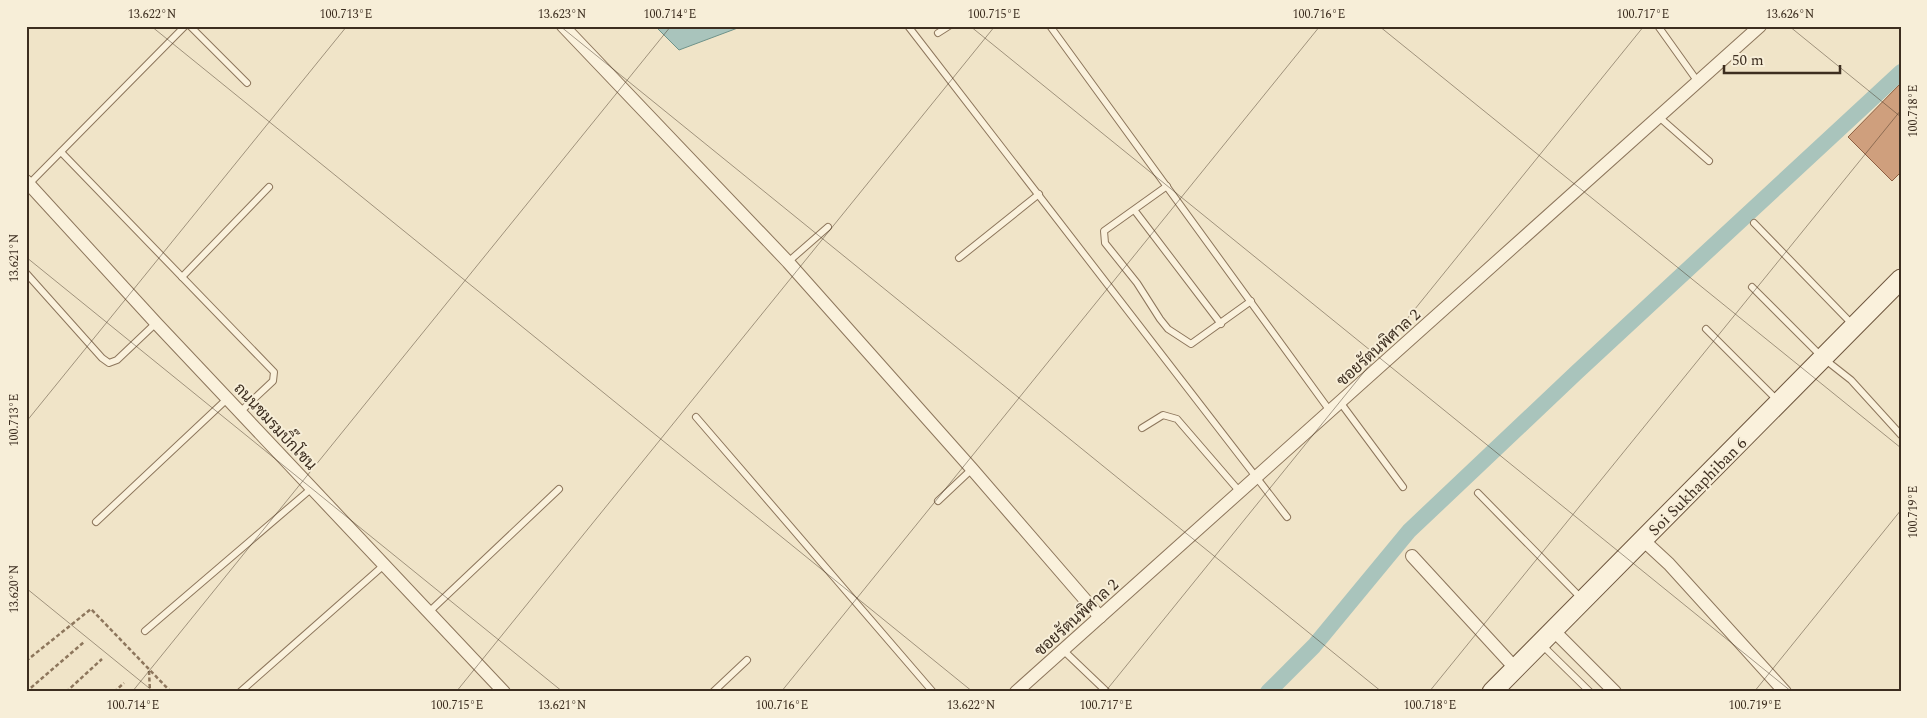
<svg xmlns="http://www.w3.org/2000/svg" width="1927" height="718" font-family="Spectral,Sarabun,serif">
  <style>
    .water { fill: #a9c4bc; stroke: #6f938a }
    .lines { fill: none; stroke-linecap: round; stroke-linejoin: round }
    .canal { stroke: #a9c4bc; stroke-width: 16 }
    .building { fill: #cf9f7d; stroke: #8d5f41 }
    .lane-casing { stroke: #8d765c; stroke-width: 8 }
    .street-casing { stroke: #8d765c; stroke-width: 14 }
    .secondary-casing { stroke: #6f573f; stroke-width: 21 }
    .path { stroke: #8d765c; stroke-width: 2.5; stroke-dasharray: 4 2.5; stroke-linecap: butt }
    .lane { stroke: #faf1dc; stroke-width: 6 }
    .street { stroke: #faf1dc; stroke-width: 12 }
    .secondary { stroke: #faf1dc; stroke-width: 19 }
    .ticks { fill: none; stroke: #3d2e20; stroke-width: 1; stroke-opacity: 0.45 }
    .labels { text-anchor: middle; stroke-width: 4; stroke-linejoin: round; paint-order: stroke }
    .street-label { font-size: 16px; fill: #3d2e20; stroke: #f7eed8 }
    .neatline { fill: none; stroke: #3d2e20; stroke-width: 2 }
    .ticks-label { font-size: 12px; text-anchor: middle; fill: #3d2e20 }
  </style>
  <rect width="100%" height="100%" fill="#f0e4c8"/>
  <polygon class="water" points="655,26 743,26 679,50"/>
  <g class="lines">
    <polyline class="canal" points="1268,692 1314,646 1409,531 1577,372 1901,72"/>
  </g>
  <polygon class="building" points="1901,83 1901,172 1892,181 1848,137"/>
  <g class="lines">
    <g class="lane-casing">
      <g id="lane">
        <polyline points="190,26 247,83"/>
        <polyline points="908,26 1287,517"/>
        <polyline points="1050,26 1330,411"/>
        <polyline points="1658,26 1698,82"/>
        <polyline points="938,33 949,26"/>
        <polyline points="1659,117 1709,161"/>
        <polyline points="61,152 274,372 273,381 240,412"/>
        <polyline points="29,184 185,26"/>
        <polyline points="1167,186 1104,231 1105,243 1137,283 1160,319 1168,329 1191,344 1251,301"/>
        <polyline points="1135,211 1221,324"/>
        <polyline points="1754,223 1853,325"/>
        <polyline points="959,258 1039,194"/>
        <polyline points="788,262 828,227"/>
        <polyline points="26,273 102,358 109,363 117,360 156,323"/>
        <polyline points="182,277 269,187"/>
        <polyline points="1752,287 1823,358 1851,380 1901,435"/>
        <polyline points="1706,329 1778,401"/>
        <polyline points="1340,402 1403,487"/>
        <polyline points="696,417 933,692"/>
        <polyline points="1142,428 1163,415 1177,419 1240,492"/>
        <polyline points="1478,493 1582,599"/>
        <polyline points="938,501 972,469"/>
        <polyline points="96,522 227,399"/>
        <polyline points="429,612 559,489"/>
        <polyline points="145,631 312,488"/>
        <polyline points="1541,644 1590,692"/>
        <polyline points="1063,650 1107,692"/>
        <polyline points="240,692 384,565"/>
        <polyline points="713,692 747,660"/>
      </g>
    </g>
    <g class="street-casing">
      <g id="street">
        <polyline points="563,26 788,262 972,469 1100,617"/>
        <polyline points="26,181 156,323 504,692"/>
        <polyline points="1643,540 1669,564 1785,692"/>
        <polyline points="1412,556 1515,668"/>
        <polyline points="1553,630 1615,692"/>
        <polyline points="1016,692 1760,26"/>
      </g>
    </g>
    <g class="secondary-casing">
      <polyline id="secondary" points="1492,692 1901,279"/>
    </g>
    <g class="path">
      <polyline points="26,661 91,609 171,692"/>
      <polyline points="149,671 150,692"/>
      <polyline points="26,692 84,642"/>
      <polyline points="66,692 102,659"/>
      <polyline points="114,692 124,683"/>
    </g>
    <use href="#lane" class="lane"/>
    <use href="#street" class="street"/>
    <use href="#secondary" class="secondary"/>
  </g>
  <path class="ticks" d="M151,26L973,692M560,26L1382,692M970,26L1792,692M1379,26L1901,448M1789,26L1901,117M26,257L563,692M26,422L347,26M26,588L154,692M132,692L671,26M456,692L995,26M781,692L1320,26M1105,692L1644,26M1429,692L1901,110M1754,692L1901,510"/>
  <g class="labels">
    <g class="street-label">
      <text transform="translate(1378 347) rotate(-42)" y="6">ซอยรัตนพิศาล 2</text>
      <text transform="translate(276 426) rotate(47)" y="6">ถนนชมรมบิ๊กโซน</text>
      <text transform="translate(1697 486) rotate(-45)" y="6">Soi Sukhaphiban 6</text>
      <text transform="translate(1076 617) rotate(-42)" y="6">ซอยรัตนพิศาล 2</text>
    </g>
  </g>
  <rect width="1927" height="718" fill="none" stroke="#f7eed8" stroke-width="55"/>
  <path d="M1724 65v8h116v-8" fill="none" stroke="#3d2e20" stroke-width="2.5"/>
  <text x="1732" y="65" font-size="15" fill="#3d2e20" stroke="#f7eed8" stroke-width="4" paint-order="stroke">50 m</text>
  <rect x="28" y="28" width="1872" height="662" class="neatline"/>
  <g class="ticks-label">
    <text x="152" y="18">13.622°N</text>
    <text x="346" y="18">100.713°E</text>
    <text x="562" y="18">13.623°N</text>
    <text x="670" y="18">100.714°E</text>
    <text x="994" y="18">100.715°E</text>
    <text x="1319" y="18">100.716°E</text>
    <text x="1643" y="18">100.717°E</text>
    <text x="1790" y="18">13.626°N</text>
    <text transform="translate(1913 111) rotate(-90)" y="4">100.718°E</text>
    <text transform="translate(14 258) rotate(-90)" y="4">13.621°N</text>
    <text transform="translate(14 420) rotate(-90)" y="4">100.713°E</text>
    <text transform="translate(1913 512) rotate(-90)" y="4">100.719°E</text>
    <text transform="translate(14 589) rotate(-90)" y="4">13.620°N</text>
    <text x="133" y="709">100.714°E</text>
    <text x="457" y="709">100.715°E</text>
    <text x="562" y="709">13.621°N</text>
    <text x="782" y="709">100.716°E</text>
    <text x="971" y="709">13.622°N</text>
    <text x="1106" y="709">100.717°E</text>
    <text x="1430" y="709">100.718°E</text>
    <text x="1755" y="709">100.719°E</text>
  </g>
</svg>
